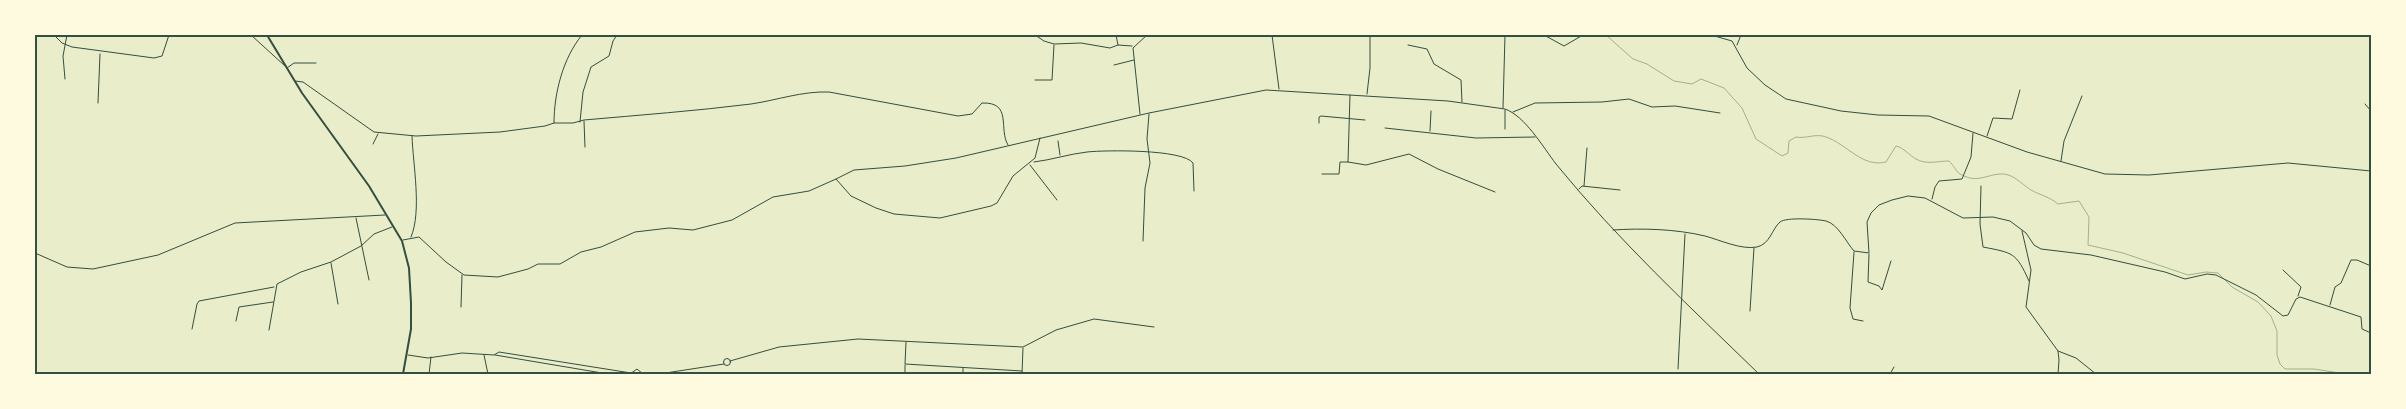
<svg xmlns="http://www.w3.org/2000/svg" width="2406" height="409" font-family="Barlow,sans-serif">
  <style>
    .lines { fill: none; stroke-linecap: round; stroke-linejoin: round }
    .stream { stroke: #a3b18a; stroke-width: 1 }
    .minor { stroke: #344e41; stroke-width: 1 }
    .tertiary { stroke: #344e41; stroke-width: 2 }
    .neatline { fill: none; stroke: #344e41; stroke-width: 2 }
  </style>
  <rect width="100%" height="100%" fill="#e9edc9"/>
  <g class="lines">
    <path class="stream" d="M1606,35L1633,59L1647,64L1674,81L1692,84L1701,79L1724,88L1742,108L1756,139L1782,156L1788,153L1789,141L1796,137C1806,139 1816,133 1826,137C1847,144 1862,168 1886,162L1896,146C1904,148 1909,155 1916,159C1926,165 1938,161 1949,161C1954,165 1956,173 1962,175C1977,183 1986,175 2000,174C2013,173 2020,183 2031,190C2040,195 2050,197 2058,204L2079,201L2089,217L2088,245L2123,253L2188,275L2206,272L2218,273L2232,287L2258,302L2271,316L2277,331V355L2280,364L2285,369H2314L2346,374"/>
    <g class="minor">
      <polyline points="54,35 62,43 72,47 154,58 162,56 169,35"/>
      <polyline points="251,35 285,66"/>
      <polyline points="1035,35 1044,41 1054,44 1081,43 1110,48 1118,45"/>
      <polyline points="1116,35 1118,45 1132,46"/>
      <polyline points="1272,35 1279,89"/>
      <polyline points="1544,35 1564,46 1583,35"/>
      <polyline points="1711,35 1732,41 1747,68 1765,85 1786,99 1841,111 1878,115 1929,116 2027,152 2105,174 2149,175 2288,163 2371,171"/>
      <polyline points="1013,36 1035,36"/>
      <polyline points="1408,45 1427,49 1434,64 1461,80 1462,102"/>
      <polyline points="1737,45 1741,35"/>
      <polyline points="1114,65 1134,60"/>
      <polyline points="287,68 294,63 316,63"/>
      <polyline points="65,79 63,56 67,35"/>
      <polyline points="1035,80 1052,80 1054,45"/>
      <path d="M295,81L303,82L374,132L416,136L500,132L545,126L554,123H573L584,120C640,115 695,111 751,104C778,100 802,91 829,92L958,116L972,114L982,103C1013,102 998,129 1008,145"/>
      <polyline points="1367,94 1370,68 1370,35"/>
      <polyline points="98,103 100,54"/>
      <polyline points="2365,104 2371,111"/>
      <polyline points="1503,108 1505,35"/>
      <polyline points="1505,110 1505,129"/>
      <polyline points="1513,112 1535,103 1602,102 1629,99 1652,107 1675,106 1720,113"/>
      <polyline points="1140,114 1133,48 1147,35"/>
      <polyline points="584,121 585,147"/>
      <polyline points="580,122 583,92 591,67 609,56 613,41 617,35"/>
      <path d="M554,123C554,93 563,58 582,35"/>
      <polyline points="1319,123 1319,117 1321,116 1365,120"/>
      <polyline points="1385,128 1476,138 1535,137"/>
      <polyline points="1430,131 1431,111"/>
      <polyline points="1987,136 1993,118 2012,119 2020,90"/>
      <polyline points="1058,141 1060,155"/>
      <polyline points="373,144 378,134"/>
      <polyline points="2061,161 2064,141 2082,96"/>
      <path d="M1034,162C1051,160 1069,154 1087,152C1105,150 1183,149 1193,163L1194,191"/>
      <polyline points="1348,162 1366,165 1409,154 1438,169 1495,192"/>
      <polyline points="1030,165 1057,200"/>
      <polyline points="1322,174 1339,174 1340,162 1348,162 1350,95"/>
      <path d="M836,179L854,170L905,166L956,158L1149,113L1266,90L1448,101L1505,109C1525,116 1543,147 1556,164C1618,240 1689,306 1759,374"/>
      <polyline points="1584,186 1587,148"/>
      <path d="M1981,186L1980,224L1983,247C2013,253 2016,252 2029,281"/>
      <polyline points="1579,189 1582,186 1620,190"/>
      <polyline points="1932,199 1935,187 1939,181 1962,179 1971,157 1973,133"/>
      <polyline points="356,218 369,280"/>
      <path d="M1613,230C1642,228 1676,229 1705,236C1720,240 1741,250 1757,247C1770,244 1772,229 1780,222C1786,217 1817,219 1826,221C1838,224 1846,242 1854,251L1869,253L1867,222L1871,213L1879,205L1892,200L1908,196L1925,198L1963,218L1993,217L2010,221L2026,233L2034,245L2041,249L2091,255L2165,272L2185,279L2207,274L2216,275L2256,295L2283,316L2288,315L2296,299L2300,297L2361,317L2362,329L2371,333"/>
      <polyline points="2022,231 2031,270 2026,307 2058,351 2059,360 2058,374"/>
      <path d="M411,237C422,211 413,165 412,136"/>
      <polyline points="403,240 419,237 446,262 464,275 498,277 528,269 538,264 560,264 581,252 601,247 635,232 669,228 693,230 732,220 773,197 809,191 836,179 851,196 876,208 894,214 940,218 991,206 997,203 1013,176 1035,158 1040,138"/>
      <polyline points="1143,241 1145,188 1150,163 1147,139 1149,114"/>
      <polyline points="1854,252 1850,308 1853,319 1863,321"/>
      <polyline points="35,253 67,267 93,269 158,255 235,223 385,215"/>
      <polyline points="1869,254 1868,282 1879,286 1882,290 1891,261"/>
      <polyline points="331,263 338,304"/>
      <polyline points="2283,270 2301,287 2298,296"/>
      <polyline points="2330,305 2335,287 2341,283 2351,260 2357,260 2371,266"/>
      <polyline points="461,307 462,275"/>
      <polyline points="1750,311 1754,248"/>
      <polyline points="236,321 239,307 273,302"/>
      <polyline points="192,329 197,304 199,301 274,287"/>
      <polyline points="269,330 277,284 301,272 331,262 361,246 374,234 392,227"/>
      <polyline points="906,342 905,364 1022,371"/>
      <polyline points="2058,351 2076,358 2096,374"/>
      <polyline points="408,355 428,358 462,353 494,355 499,352 631,373"/>
      <polyline points="484,355 488,374"/>
      <polyline points="495,355 608,374"/>
      <circle cx="727" cy="362" r="3.5"/>
      <polyline points="730,361 779,347 858,339 1023,347 1056,330 1094,319 1154,327"/>
      <polyline points="1678,369 1685,234"/>
      <polyline points="429,374 431,357"/>
      <polyline points="630,374 637,369 643,374"/>
      <polyline points="659,374 724,364"/>
      <polyline points="905,374 905,365"/>
      <polyline points="963,374 963,368"/>
      <polyline points="1022,374 1023,348"/>
      <polyline points="1890,374 1894,367"/>
    </g>
    <polyline class="tertiary" points="267,35 302,93 369,186 402,241 409,268 411,303 411,329 403,374"/>
  </g>
  <rect width="2406" height="409" fill="none" stroke="#fefae0" stroke-width="72"/>
  <rect x="36" y="36" width="2334" height="337" class="neatline"/>
</svg>
